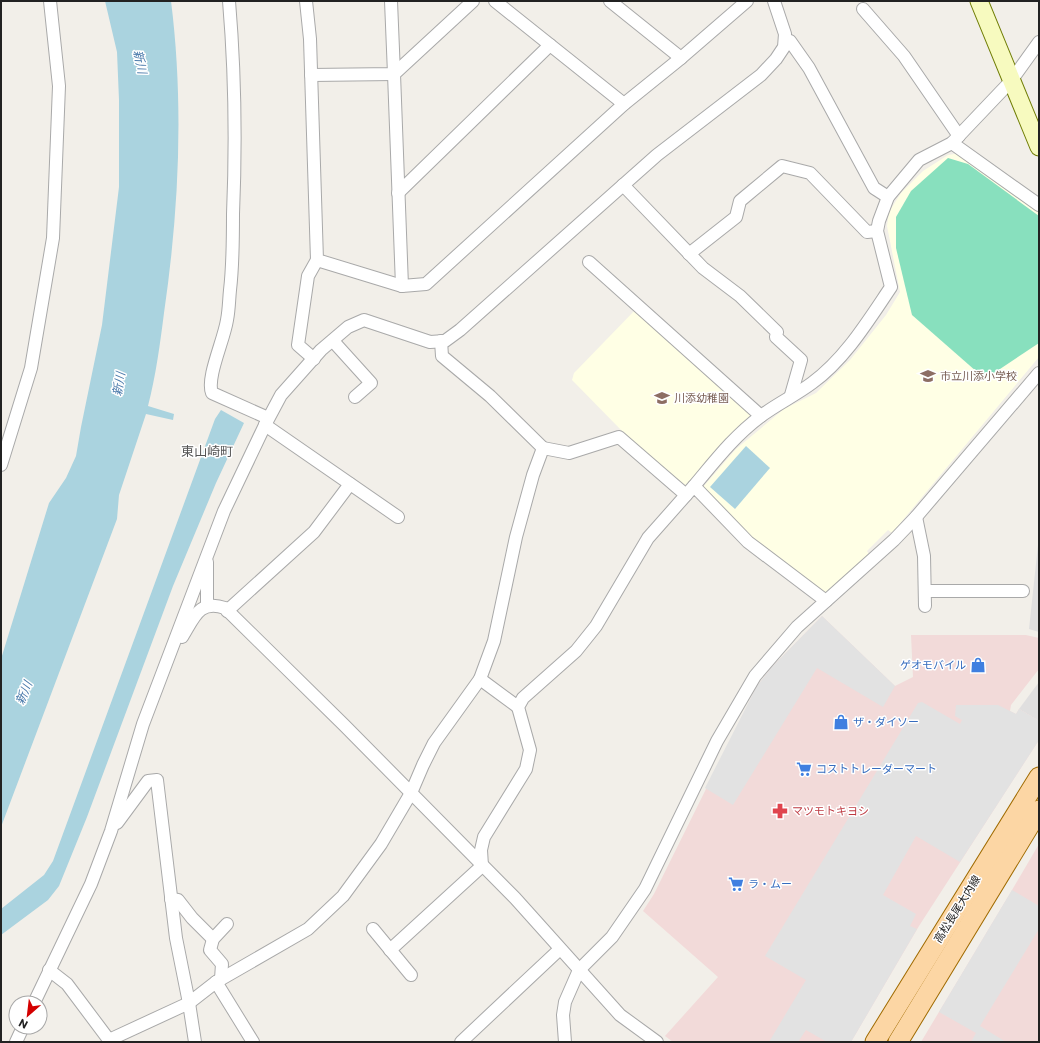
<svg xmlns="http://www.w3.org/2000/svg" width="1040" height="1043" font-family="Commissioner,'Noto Sans JP',sans-serif">
  <style>
    .residential { fill: #e0dfdf }
    .commercial { fill: #f2dad9 }
    .education { fill: #ffffe5 }
    .pitch { fill: #88e0be }
    .parking { fill: #e2e2e2 }
    .water { fill: #aad3df }
    .lines { fill: none; stroke-linecap: round; stroke-linejoin: round }
    .street-casing { stroke: #a9a9a9; stroke-width: 14 }
    .secondary-casing { stroke: #707d05; stroke-width: 19 }
    .primary-casing { stroke: #a06b00; stroke-width: 21 }
    .street { stroke: #fff; stroke-width: 12 }
    .secondary { stroke: #f7fabf; stroke-width: 17 }
    .primary { stroke: #fcd6a4; stroke-width: 19 }
    .labels { text-anchor: middle; stroke-width: 3; stroke-linejoin: round; paint-order: stroke }
    .education-label { font-size: 11px; fill: #785e54; stroke: #fff; text-anchor: start }
    .shop-label { font-size: 11px; fill: #366cbe; stroke: #fff; text-anchor: start }
    .health-label { font-size: 11px; fill: #be3a42; stroke: #fff; text-anchor: start }
    .street-label { font-size: 11px; fill: #222; stroke: #fff }
    .water-label { font-size: 12px; font-style: italic; fill: #4a7aab; stroke: #fff }
    .quarter-label { font-size: 13px; fill: #555; stroke: #fff }
  </style>
  <rect width="100%" height="100%" fill="#f2efe9"/>
  <g class="residential">
    <polygon points="1039,536 1039,632 1029,629"/>
    <polygon points="1039,682 1039,721 1019,709"/>
  </g>
  <g class="commercial">
    <polygon points="822,616 895,686 913,677 911,635 1026,635 1039,638 1039,669 1011,705 1010,711 1016,714 1019,709 1039,721 1039,740 919,926 851,1042 673,1042 665,1036 718,977 643,911 654,894 757,686 772,667"/>
    <polygon points="1039,844 1039,1042 921,1042 1012,890"/>
  </g>
  <g class="education">
    <polygon points="961,153 1039,210 1039,357 892,533 888,530 867,551 870,556 825,595 751,537 703,487 736,449 784,409 816,393 850,360 886,315 900,292 887,226 889,212 901,193 923,171 948,155"/>
    <polygon points="636,309 754,416 687,486 666,471 622,431 572,380 574,373"/>
  </g>
  <polygon class="pitch" points="948,158 968,164 1039,216 1039,343 985,379 912,315 896,248 896,217 911,191"/>
  <g class="parking">
    <polygon points="822,616 895,686 883,707 817,668 733,805 705,788 757,686 772,667"/>
    <polygon points="922,702 960,724 962,720 955,716 956,705 998,705 1016,714 1019,709 1039,721 1039,740 960,862 916,836 883,895 916,914 910,926 917,929 851,1042 827,1042 806,1030 798,1042 769,1042 806,980 765,956 918,703"/>
    <polygon points="1012,890 1039,906 1039,929 980,1026 1006,1042 971,1042 976,1033 939,1012"/>
  </g>
  <g class="water">
    <path d="M105,1H171C184,104 179,210 164,313C160,344 156,375 148,406L174,414L173,420L146,414L119,495L117,519L1,827V659L49,503L66,478L76,456L81,427L102,325L119,187V100L117,52Z"/>
    <polygon points="221,410 244,423 216,483 173,586 87,817 59,886 48,900 1,935 1,909 44,875 53,861 215,419"/>
    <polygon points="746,446 770,468 735,509 710,487"/>
  </g>
  <g class="lines">
    <g class="street-casing">
      <g id="street">
        <path d="M229,1C235,72 236,143 233,214C233,239 233,265 230,290C229,300 229,310 227,320C224,340 206,378 212,393L268,418"/>
        <polyline points="306,1 310,39 317,260 402,286 426,284 624,104 681,58 747,1"/>
        <polyline points="495,1 624,104"/>
        <polyline points="610,1 681,58"/>
        <polyline points="863,9 904,56 959,136"/>
        <polyline points="785,39 790,41 809,68 874,188 888,197"/>
        <polyline points="311,75 394,74 391,1"/>
        <polyline points="952,143 1039,205"/>
        <polyline points="623,185 703,268 740,296 777,332 776,337 801,360 791,395"/>
        <polyline points="398,193 550,45"/>
        <polyline points="689,254 736,217 740,201 782,166 810,173 867,232 877,231"/>
        <polyline points="589,262 761,416"/>
        <polyline points="402,286 394,74 473,1"/>
        <polyline points="333,341 371,383 355,397"/>
        <polyline points="441,341 442,356 490,396 543,448 533,475 516,537 494,641 480,679 518,707"/>
        <polyline points="314,359 298,345 308,276 317,260"/>
        <polyline points="265,425 398,517"/>
        <polyline points="543,448 569,453 619,437 686,495"/>
        <polyline points="1,465 31,368 53,238 59,86 50,1"/>
        <path d="M694,486C715,461 734,436 761,416C777,404 796,395 812,383C845,359 868,321 891,287L877,231L879,221L888,197L919,160L952,143L1011,81L1039,42"/>
        <polyline points="916,517 924,556 925,606"/>
        <polyline points="925,591 1023,591"/>
        <polyline points="207,605 207,562"/>
        <polyline points="227,611 314,532 350,484"/>
        <path d="M182,637C194,618 199,599 225,608L344,725L515,898L620,1015L657,1042"/>
        <polyline points="117,823 148,781 157,780 176,938 189,1003 216,982 253,1042"/>
        <polyline points="171,899 178,900 192,918 213,939"/>
        <polyline points="373,929 411,975"/>
        <polyline points="390,950 482,866 481,850 484,837 526,769 530,750 518,707 523,698 576,651 596,626 648,538 694,486 748,542 826,601"/>
        <polyline points="49,970 67,984 109,1040 189,1003 195,1042"/>
        <polyline points="221,979 222,964 210,950 213,939 227,924"/>
        <polyline points="216,982 308,929 343,896 381,844 411,793 423,765 434,743 480,679"/>
        <polyline points="34,1003 91,884 111,831 143,724 224,511 265,425 281,395 321,350 348,327 364,320 430,342 445,341 460,330 657,155 761,75 776,59 784,47 785,34 774,1"/>
        <polyline points="16,1042 23,1027"/>
        <polyline points="461,1042 560,949"/>
        <polyline points="565,1042 563,1015 565,1002 579,970 612,937 645,889 717,741 755,676 797,627 894,540 916,517 1039,373"/>
      </g>
    </g>
    <g class="secondary-casing">
      <polyline id="secondary" points="979,1 1039,147"/>
    </g>
    <g class="primary-casing">
      <g id="primary">
        <polyline points="875,1042 1039,777"/>
        <polyline points="898,1042 1039,810"/>
      </g>
    </g>
    <use href="#street" class="street"/>
    <use href="#secondary" class="secondary"/>
    <use href="#primary" class="primary"/>
  </g>
  <defs>
    <g id="school-bare" transform="scale(1.2)"><path d="M0-5L7-2L0 1L-7-2ZM-4 1L0 2.5L4 1V4Q0 6-4 4Z" fill="#8d6e63" stroke="#fff" stroke-width="2.5" paint-order="stroke"/></g>
    <g id="shop-bare" transform="scale(1.2)"><path d="M-5-2.5h2.3a2.7 3.5 0 0 1 5.4 0H5L5.5 6h-11ZM-1.5-2.5h3a1.5 2.3 0 0 0-3 0Z" fill="#3f7fe0" stroke="#fff" stroke-width="2.5" paint-order="stroke"/></g>
    <g id="supermarket-bare" transform="scale(1.2)"><path d="M-6-5.5h2.5l.6 2H6L4.5 2H-2.5L-4.4-4H-6ZM-1.5 3.2a1.3 1.3 0 1 0 .1 0ZM3 3.2a1.3 1.3 0 1 0 .1 0Z" fill="#3f7fe0" stroke="#fff" stroke-width="2.5" paint-order="stroke"/></g>
    <g id="pharmacy-bare" transform="scale(1.2)"><path d="M-2-6h4v4h4v4h-4v4h-4v-4h-4v-4h4Z" fill="#e0444e" stroke="#fff" stroke-width="2.5" paint-order="stroke"/></g>
  </defs>
  <g fill-rule="evenodd">
    <use href="#school-bare" x="928" y="376"/>
    <use href="#school-bare" x="662" y="398"/>
    <use href="#shop-bare" x="978" y="665"/>
    <use href="#shop-bare" x="841" y="722"/>
    <use href="#supermarket-bare" x="804" y="769"/>
    <use href="#pharmacy-bare" x="780" y="811"/>
    <use href="#supermarket-bare" x="736" y="884"/>
  </g>
  <g class="labels">
    <g class="education-label">
      <text x="940" y="380">市立川添小学校</text>
      <text x="674" y="402">川添幼稚園</text>
    </g>
    <g class="shop-label">
      <text x="966" y="669" text-anchor="end">ゲオモバイル</text>
      <text x="853" y="726">ザ・ダイソー</text>
      <text x="816" y="773">コストトレーダーマート</text>
      <text x="748" y="888">ラ・ムー</text>
    </g>
    <g class="health-label">
      <text x="792" y="815">マツモトキヨシ</text>
    </g>
    <g class="street-label">
      <text transform="translate(957 909) rotate(-58)" y="4">高松長尾大内線</text>
    </g>
    <g class="water-label">
      <text transform="translate(140 62) rotate(78)" y="4">新川</text>
      <text transform="translate(119 384) rotate(-81)" y="4">新川</text>
      <text transform="translate(24 693) rotate(-68)" y="4">新川</text>
    </g>
    <g class="quarter-label">
      <text x="207" y="456">東山崎町</text>
    </g>
  </g>
  <rect width="1040" height="1043" fill="none" stroke="#222222" stroke-width="4"/>
  <g transform="translate(28 1015) rotate(208)"><circle r="19" fill="#ffffff" stroke="#a7a7a7"/>
  <path d="M0-3L7 15L0 10L-7 15Z" fill="#d40000"/>
  <text y="-6" font-size="11" font-weight="bold" text-anchor="middle" fill="#222222">N</text>
  </g>
</svg>
